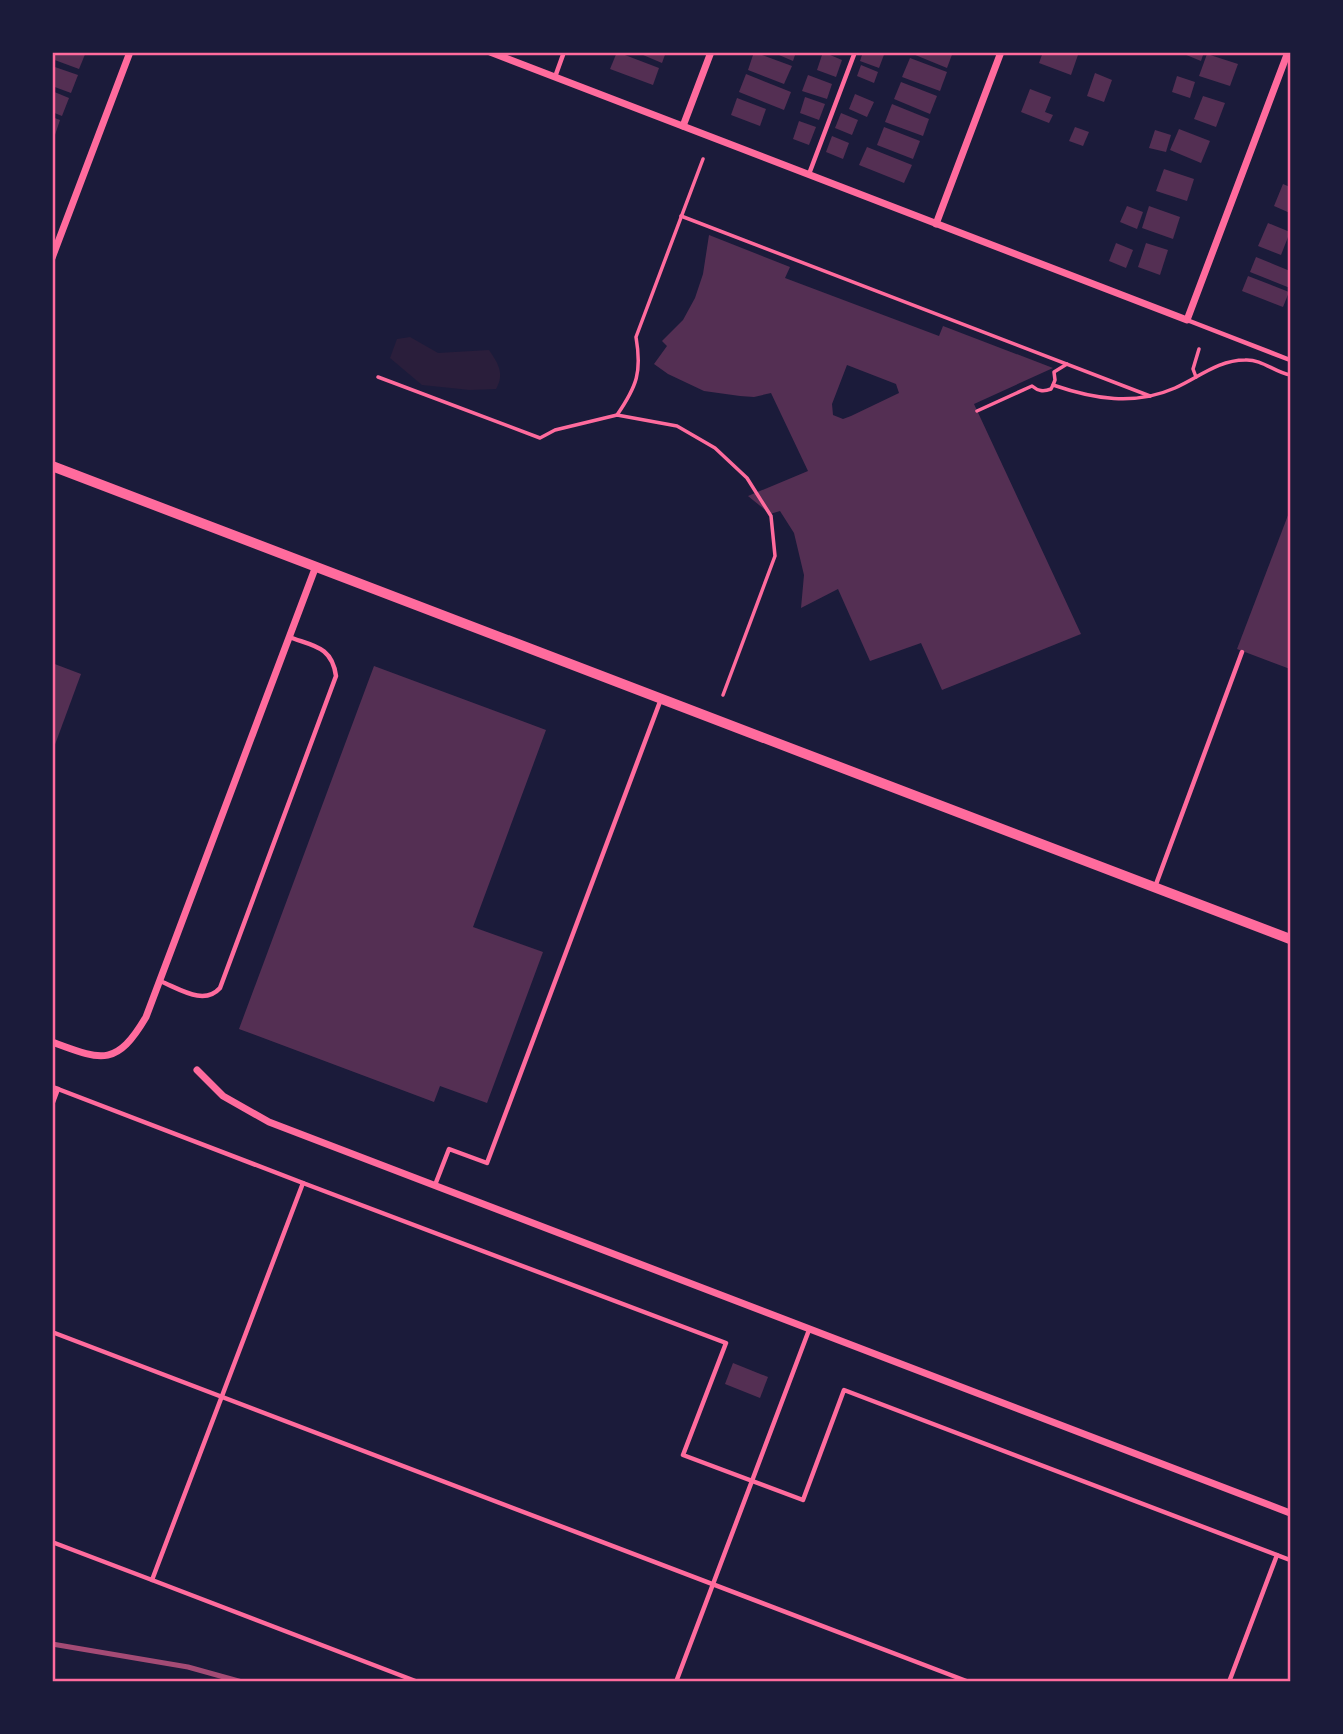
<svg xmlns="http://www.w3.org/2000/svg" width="1343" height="1734" font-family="Montserrat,sans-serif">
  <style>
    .green { fill: #2a1e3b }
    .building { fill: #542f53; fill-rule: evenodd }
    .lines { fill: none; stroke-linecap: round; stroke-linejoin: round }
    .path { stroke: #ff6b9d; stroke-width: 3.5 }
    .service { stroke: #ff6b9d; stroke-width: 4.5 }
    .minor { stroke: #ff6b9d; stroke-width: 7 }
    .tertiary { stroke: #ff6b9d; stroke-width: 10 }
    .rail { stroke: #a44b75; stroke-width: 5 }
    .neatline { fill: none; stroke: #ff6b9d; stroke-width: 2.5 }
  </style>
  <rect width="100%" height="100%" fill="#1b1b3a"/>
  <path class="green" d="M410,337L438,353L489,350C498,363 505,374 496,389L470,390L422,385L390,358L397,339Z"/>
  <g class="building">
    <polygon points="52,52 86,52 79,69 52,59"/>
    <polygon points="617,52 659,68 653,85 610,69"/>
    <polygon points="636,52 666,52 662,63"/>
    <polygon points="754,52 792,66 784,84 748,70"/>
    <polygon points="772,52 796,52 793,61"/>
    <polygon points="823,52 842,60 836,77 817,70"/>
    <polygon points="863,52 885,52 879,68 860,61"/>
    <polygon points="908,52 953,52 947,68"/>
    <polygon points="1043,52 1079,52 1071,75 1039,63"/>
    <polygon points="1179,52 1204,52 1201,61"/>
    <polygon points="1207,54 1238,64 1230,86 1199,76"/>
    <polygon points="910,58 947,72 940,91 902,77"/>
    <polygon points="861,65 878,72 874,83 857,76"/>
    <polygon points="52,66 78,75 71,93 52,86"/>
    <polygon points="1095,73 1112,80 1104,102 1087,96"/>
    <polygon points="746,74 791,92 784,110 739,92"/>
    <polygon points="808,75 832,84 827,99 802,91"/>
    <polygon points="1177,76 1195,82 1190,98 1172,92"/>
    <polygon points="901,82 937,96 930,114 894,99"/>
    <polygon points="1030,89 1051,97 1045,112 1053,115 1049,123 1021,112"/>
    <polygon points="52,91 69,98 62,116 52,112"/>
    <polygon points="855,94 874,102 867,117 849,109"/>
    <polygon points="1203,96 1225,103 1216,127 1194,119"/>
    <polygon points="805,97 825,104 819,120 800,113"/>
    <polygon points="737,98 766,109 760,126 731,115"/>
    <polygon points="892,104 929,119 923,136 885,122"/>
    <polygon points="841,113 858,120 852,135 835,128"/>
    <polygon points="52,117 60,120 53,141 52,141"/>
    <polygon points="799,121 816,127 809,145 793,139"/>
    <polygon points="884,127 920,141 913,159 877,145"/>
    <polygon points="1075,127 1089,132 1083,146 1069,141"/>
    <polygon points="1179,129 1210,141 1201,163 1170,150"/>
    <polygon points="1155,130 1171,135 1166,152 1149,148"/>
    <polygon points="832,136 849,143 843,159 826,152"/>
    <polygon points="867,147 912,165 904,183 859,165"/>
    <polygon points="1164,169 1194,179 1187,201 1156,191"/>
    <polygon points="1283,184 1290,187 1290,213 1274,206"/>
    <polygon points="1127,206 1143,212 1137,229 1120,222"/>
    <polygon points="1149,206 1180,217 1173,239 1142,228"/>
    <polygon points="1268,223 1290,232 1281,255 1258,246"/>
    <path d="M709,235L790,267L785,278L939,336L943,326L1053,368L974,404L1081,634L942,690L921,643L870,661L838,589L801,608L804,575L794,533L780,511L770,514L748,496L808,471L771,393L754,397L740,396L704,391L668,374L654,364L667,346L662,341L683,320L695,298L703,274ZM847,365L896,384L899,393L851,416L843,419L833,415L832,404Z"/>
    <polygon points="1116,243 1133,250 1126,268 1109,261"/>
    <polygon points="1146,243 1168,250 1160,275 1138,267"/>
    <polygon points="1256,257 1290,271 1290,288 1250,272"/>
    <polygon points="1248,276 1289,292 1283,307 1242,291"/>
    <polygon points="1290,510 1290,669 1237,649"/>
    <polygon points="52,663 81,674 53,750 52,750"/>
    <polygon points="374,666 546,730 473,927 543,952 487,1103 440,1086 434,1102 239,1029"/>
    <polygon points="733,1363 768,1377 760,1398 725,1384"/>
  </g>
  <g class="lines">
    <g class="path">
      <polyline points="681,216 1150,396"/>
      <polyline points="378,377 540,438 555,430 617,415 677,426 715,448 747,478 771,516 775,556 723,695"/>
      <polyline points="1196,377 1193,369 1199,349"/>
      <polyline points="1053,385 1055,380 1054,372 1067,364"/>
      <path d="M977,411L1032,386C1038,391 1043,392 1051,389L1053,385C1094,399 1134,406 1175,388C1198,378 1218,360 1245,360C1262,359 1274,372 1290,375"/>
      <path d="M617,415C637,386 642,372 636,337L703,159"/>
    </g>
    <g class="service">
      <polyline points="555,77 564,52"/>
      <polyline points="809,174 855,52"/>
      <polyline points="1187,320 1290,360"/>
      <polyline points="1155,887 1242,652"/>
      <path d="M160,981C180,989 204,1006 220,988L336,676C332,646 313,646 289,637"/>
      <polyline points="52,1087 58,1089 52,1105"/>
      <polyline points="303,1183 726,1343 683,1455 803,1500 844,1390 1290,1560"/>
      <polyline points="435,1185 449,1149 487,1163 661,699"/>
      <polyline points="52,1332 969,1682"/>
      <polyline points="52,1542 152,1580 303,1183 58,1089"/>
      <polyline points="152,1580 418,1682"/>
      <polyline points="676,1682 809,1330"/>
      <polyline points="1229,1682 1277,1555"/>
    </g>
    <g class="minor">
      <polyline points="490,52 1187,320 1288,52"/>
      <polyline points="683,126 711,52"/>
      <polyline points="936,224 1001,52"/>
      <polyline points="52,258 130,52"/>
      <path d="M52,1042C101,1060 116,1068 146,1017L316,566"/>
      <polyline points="197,1070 223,1096 269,1122 1290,1513"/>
    </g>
    <polyline class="tertiary" points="52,466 1290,939"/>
    <polyline class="rail" points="52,1644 188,1667 242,1682"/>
  </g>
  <rect width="1343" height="1734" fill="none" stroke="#1b1b3a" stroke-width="108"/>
  <rect x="54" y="54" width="1235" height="1626" class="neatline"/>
</svg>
